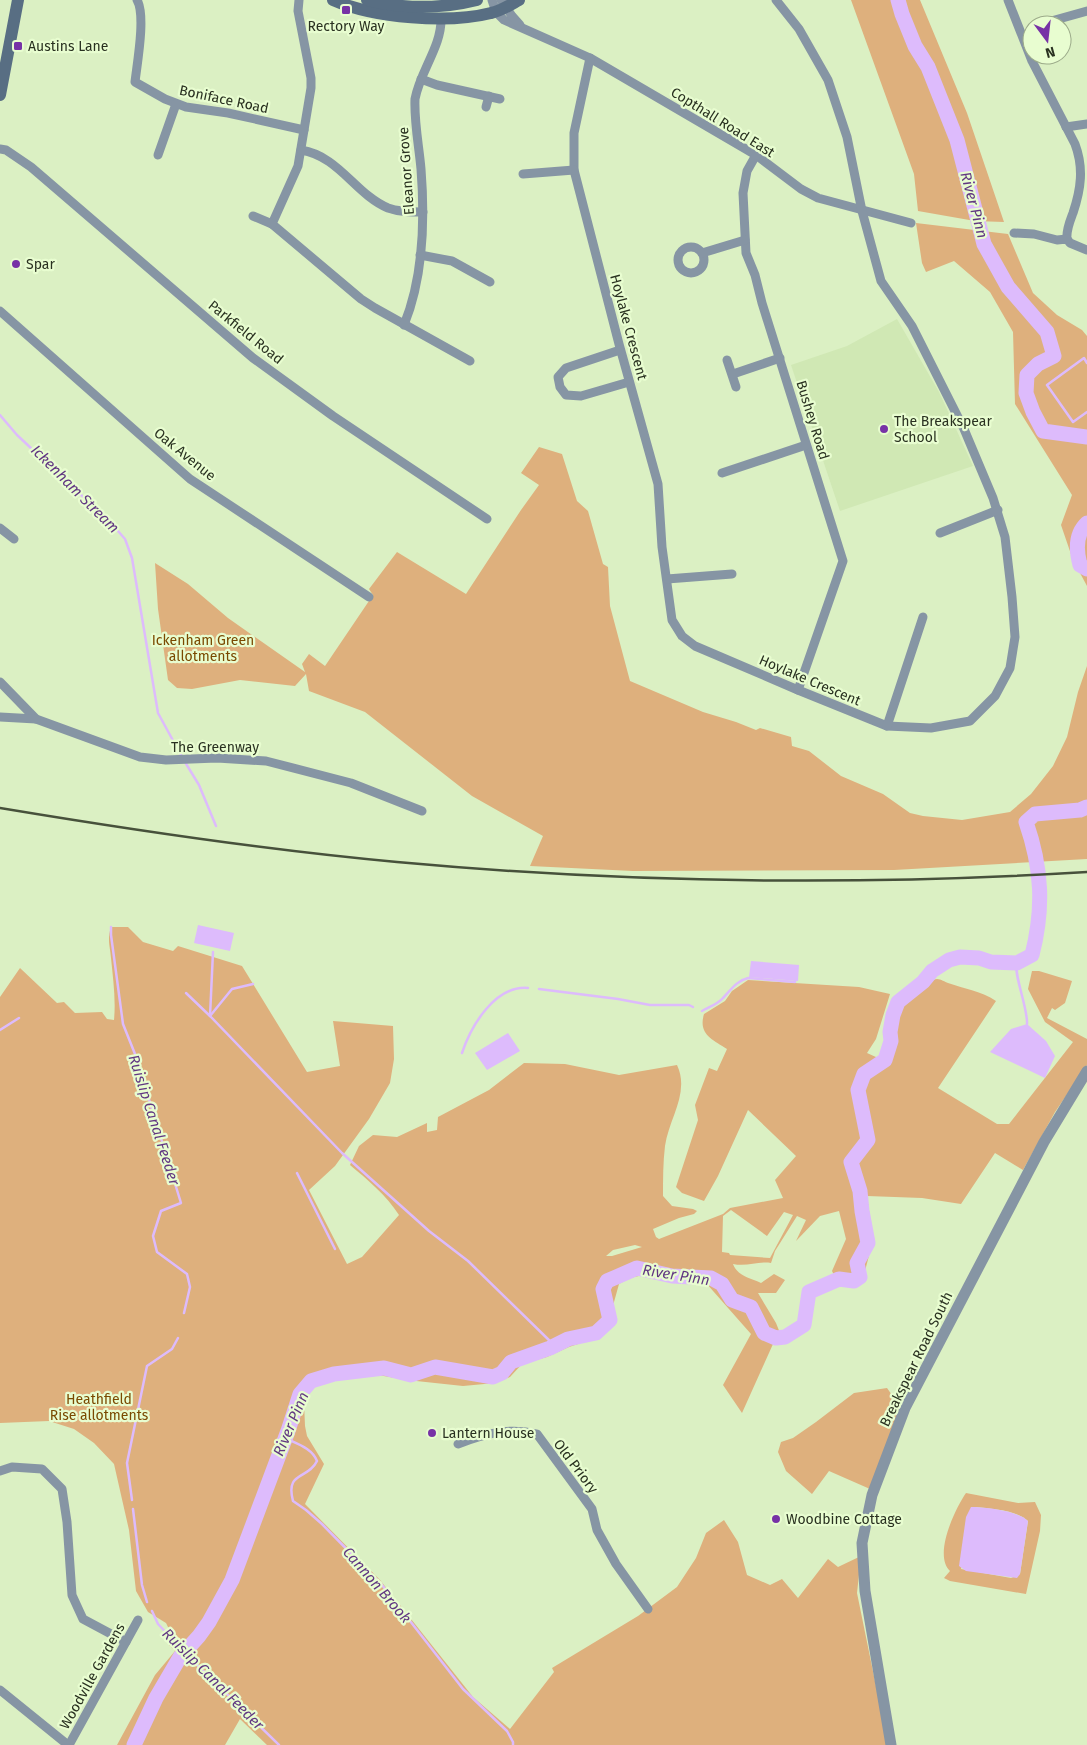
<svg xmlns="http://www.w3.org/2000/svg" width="1087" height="1745" font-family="'Fira Sans',sans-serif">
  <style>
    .built { fill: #d0e8b4 }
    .green { fill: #deb07d; fill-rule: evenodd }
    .water { fill: #ddbbfc }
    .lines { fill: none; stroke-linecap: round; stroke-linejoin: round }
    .stream { stroke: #ddbbfc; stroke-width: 2.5 }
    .river { stroke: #ddbbfc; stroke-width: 15 }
    .minor { stroke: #8695a4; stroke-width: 9 }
    .tertiary { stroke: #8695a4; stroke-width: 11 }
    .secondary { stroke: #586e83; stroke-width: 12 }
    .rail { stroke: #47513b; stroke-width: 2.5 }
    .poi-dot { fill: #7732a6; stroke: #e8fdd0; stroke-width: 2 }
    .labels { text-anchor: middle; stroke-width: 4.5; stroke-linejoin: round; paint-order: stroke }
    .poi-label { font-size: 14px; fill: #293120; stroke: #e8fdd0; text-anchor: start }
    .street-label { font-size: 14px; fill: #293120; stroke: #e8fdd0 }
    .park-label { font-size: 14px; fill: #7a4900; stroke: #e8fdd0 }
    .water-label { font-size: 15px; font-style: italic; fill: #613782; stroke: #e8fdd0 }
  </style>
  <rect width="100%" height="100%" fill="#dbf0c3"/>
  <polygon class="built" points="897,319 939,392 973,466 840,511 791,365 847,346"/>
  <g class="green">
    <polygon points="851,0 920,0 967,113 1004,222 975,221 918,211 914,174"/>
    <polygon points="916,223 1008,234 1033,293 1057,315 1082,330 1087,336 1087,586 1073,560 1061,525 1072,495 1015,404 1013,332 990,292 954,261 926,272 922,263"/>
    <polygon points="539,447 562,454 577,501 588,511 603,564 608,567 610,606 630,681 703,712 736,722 756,730 760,728 791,737 792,746 809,751 841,776 883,794 910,813 923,816 962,820 1010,812 1031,794 1053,766 1067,737 1078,692 1087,666 1087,859 894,870 633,871 530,866 543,836 472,796 365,712 309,691 306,674 295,686 240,680 192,689 177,688 168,680 158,609 155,563 188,584 228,618 305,672 302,664 309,654 325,666 373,595 369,589 397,552 466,594 521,510 539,485 521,473"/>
    <path d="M111,927H128L143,942L173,951L178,946L242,966L307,1072L340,1066L333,1021L393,1026L394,1059L390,1083L369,1119L335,1166L309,1190L347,1264L362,1257L399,1215C386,1195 368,1180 350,1165L359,1146L373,1135L397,1137L427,1123V1132L437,1130L438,1117L489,1090L524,1063L565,1064L619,1075L677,1065C690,1093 669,1118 665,1146C663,1162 663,1179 663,1196L672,1206L693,1209L697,1211L694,1214L679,1218L653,1229L656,1237L659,1239L723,1214L730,1208L783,1198L775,1180L796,1156L748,1110L718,1176L704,1201L682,1193L676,1187L698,1120L695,1105L709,1068L717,1071L727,1049C712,1039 698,1034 704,1014L725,1001L732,991L748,980L859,987L890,994L876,1039L867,1053L887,1062C895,1048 891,1032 895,1017C899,1003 922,980 937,979C941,979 945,982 948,983C965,989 981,991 996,1001L938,1088L997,1124H1009L1073,1042L1045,1022L1028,989L1032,971H1039L1072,981L1065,1003L1055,1010L1052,1008L1047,1018L1087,1039V1065L1055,1112L1023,1170L995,1153L961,1204L922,1198L867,1196L873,1240L866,1267L864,1280L855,1285H839L832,1271L846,1239L839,1211L820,1216L796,1241L806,1220L797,1216L775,1251L771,1263C758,1261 747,1267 733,1264C738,1277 751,1278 761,1283L774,1274L785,1280L776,1293H758L776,1323L784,1343L773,1344L742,1413L723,1385L751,1334L706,1283L656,1279L643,1275L630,1278L619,1284L614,1302V1324L599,1337L569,1347L547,1357L522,1364L510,1377L495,1383L463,1386L407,1380L372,1374L340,1380H326L314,1385L304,1402L305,1426L307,1436L324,1464L305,1504L380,1580L473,1697L510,1729L554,1672L552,1668L638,1616L677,1587L696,1558L706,1533L724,1520L738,1542L747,1575L770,1585L782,1579L798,1598L828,1559L838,1567L861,1556L857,1593L888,1745H267L240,1719L225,1745H117L155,1675L175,1651L169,1645L171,1633L166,1623L148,1612L136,1591L129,1530L114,1464L94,1443L74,1429L49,1421L0,1423V997L20,968L57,1003L64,1002L75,1013L102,1012L107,1019L114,1020C116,1000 113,978 111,958C110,945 107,940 111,927ZM731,1210L767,1236L784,1212L793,1215L770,1258L730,1255L729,1253L722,1252L723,1216ZM635,1245L642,1247L612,1256H606L613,1250Z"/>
    <polygon points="887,1388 904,1412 870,1489 829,1471 812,1494 786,1471 778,1452 781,1442 793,1438 816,1422 854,1393"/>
    <path d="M966,1493L1018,1503L1035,1502L1041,1515L1040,1531L1026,1594L950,1581L944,1578L950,1571C933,1555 955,1509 966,1493ZM976,1507C992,1509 1017,1510 1028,1521L1020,1574L1011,1578L961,1569Z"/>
  </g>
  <g class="water">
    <polygon points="198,925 234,933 230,951 194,943"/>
    <polygon points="751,961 799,965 798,981 749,977"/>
    <polygon points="1027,1024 1046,1041 1055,1056 1045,1078 990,1052 1011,1029"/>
    <polygon points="508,1033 520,1051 487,1070 475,1053"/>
    <path d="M971,1507C985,1507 1019,1511 1028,1521L1020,1574L1017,1578L966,1571L959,1566L966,1517Z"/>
  </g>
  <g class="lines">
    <g class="stream">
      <polyline points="1087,363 1084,358 1047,385 1073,422 1087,412"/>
      <polyline points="0,415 17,435 111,523 125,539 132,558 158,713 182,757"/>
      <polyline points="185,762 199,785 216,826"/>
      <polyline points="111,927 111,935 123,1024 135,1054 181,1203 161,1211 153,1236 157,1252 187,1274 190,1287 184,1313"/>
      <polyline points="213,952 210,1016 342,1153 429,1231 468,1261 555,1346"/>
      <path d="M1017,963C1013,973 1028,1008 1027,1024"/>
      <polyline points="539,989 618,999 650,1005 689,1005 693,1007"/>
      <polyline points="186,993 210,1016 232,989 253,984"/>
      <path d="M702,1011C709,1007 718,1004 723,998C731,990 736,981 748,978L795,982V981"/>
      <polyline points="0,1030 19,1018"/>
      <path d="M462,1053C471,1026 495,985 528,988"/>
      <polyline points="297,1173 335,1249"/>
      <path d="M285,1438C297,1444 312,1448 317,1461C308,1480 285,1471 293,1501L306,1510L322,1524L382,1585L463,1689L507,1731L513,1742V1745"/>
      <polyline points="132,1500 127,1463 147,1366 172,1349 178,1338"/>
      <polyline points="133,1509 142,1585 147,1602"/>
      <polyline points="152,1611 158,1624 189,1657 279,1745"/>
    </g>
    <g class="river">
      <polyline points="898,0 902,14 915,46 928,67 957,140 984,244 1008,287 1047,332 1054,356 1038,364 1027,375 1026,393 1033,412 1043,431 1087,437"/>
      <path d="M1087,523C1075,534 1076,550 1080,565L1087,569"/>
      <path d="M134,1745L156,1698L180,1657L199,1636L209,1622L232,1580L288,1431L300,1394L311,1381L334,1374L384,1368L411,1375L435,1367L493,1377L502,1373L511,1362L550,1348L568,1339L596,1333L610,1320L603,1289L607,1281L637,1268L672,1276L711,1278L722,1284L732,1300L751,1307L764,1333L776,1338L785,1337L804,1325L809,1292L839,1279L854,1281L860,1277L857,1263L868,1243L862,1211L860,1191L851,1162L868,1140L858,1090L864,1074L885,1060L891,1041L890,1032L893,1015L898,1002L923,982L932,971L949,960L960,957L979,958L991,962L1017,963L1032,955C1044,908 1042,868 1026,822L1035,814L1080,810L1087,807"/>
    </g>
    <g class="minor">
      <path d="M137,0C146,15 137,64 135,82L165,99L186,107L228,113L304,130"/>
      <polyline points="299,0 298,11 311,78 311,88 298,166 272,224 361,299 375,308 470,361"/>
      <polyline points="492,0 496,12 504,20 590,58 756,155 801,189 818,198 911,223"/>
      <polyline points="501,0 512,16 520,25"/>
      <path d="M1008,0L1032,61L1075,144C1084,168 1081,189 1073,213C1070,221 1066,230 1067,239"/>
      <polyline points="1037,25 1087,11"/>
      <polyline points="590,58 574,133 574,170 619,344 658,484 662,547 672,620 682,636 695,646 798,690 887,726 931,728 970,721 995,696 1010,668 1015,637 1012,597 1005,537 993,498 964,429 912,326 881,281 862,211 847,137 828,80 799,29 776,0"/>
      <polyline points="421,79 437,85 500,99"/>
      <polyline points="486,107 489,96"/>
      <polyline points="1066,127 1087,124"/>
      <polyline points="0,149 6,150 31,167 253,358 333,416 487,519"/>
      <path d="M301,150C339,156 355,194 388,208C399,212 411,212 423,212"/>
      <polyline points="158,155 176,104"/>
      <polyline points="756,155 747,171 743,193 746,253 755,275 762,303 843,561 798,690"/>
      <polyline points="523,174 574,170"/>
      <polyline points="253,216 272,224"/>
      <polyline points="1014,233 1034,234 1057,240 1067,239 1070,243 1087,250"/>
      <circle cx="691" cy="260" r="13"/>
      <polyline points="702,253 745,240"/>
      <polyline points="420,255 452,261 490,282"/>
      <polyline points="0,311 190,479 369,597"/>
      <path d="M404,325C424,276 425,220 421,169C419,146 414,122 415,99C420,71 442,46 441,18"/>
      <polyline points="620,350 566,368 558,377 560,387 566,395 581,396 629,382"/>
      <polyline points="727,360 736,387"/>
      <polyline points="733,374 780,358"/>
      <polyline points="722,473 806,445"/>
      <polyline points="0,528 14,539"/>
      <polyline points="940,533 998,510"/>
      <polyline points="667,579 732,574"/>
      <polyline points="0,682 36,719 140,757 166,760 217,758 266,761 351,783 422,811"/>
      <polyline points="0,717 36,719"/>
      <polyline points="887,726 923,617"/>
      <path d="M458,1444C484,1434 509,1427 537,1434L592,1509L597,1530L616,1564L648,1609"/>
      <polyline points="0,1471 12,1467 42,1469 62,1489 67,1522 72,1595 83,1619 126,1642"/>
      <polyline points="0,1690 68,1745"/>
      <polyline points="69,1745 138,1620"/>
    </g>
    <polyline class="tertiary" points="891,1745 865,1591 862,1543 872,1495 905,1408 1044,1142 1087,1071"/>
    <g class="secondary">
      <path d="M333,0C374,18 448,24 491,13C501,11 510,5 519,0"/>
      <path d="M367,0C403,9 441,9 477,0"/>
      <polyline points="0,95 18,0"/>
    </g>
    <path class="rail" d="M0,808C132,830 264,850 397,862C626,883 857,886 1087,872"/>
  </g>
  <g class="poi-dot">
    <rect x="341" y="5" width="10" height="10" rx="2.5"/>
    <rect x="13" y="41" width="10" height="10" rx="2.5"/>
    <circle cx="16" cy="264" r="5"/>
    <circle cx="884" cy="429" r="5"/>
    <circle cx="432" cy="1433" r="5"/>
    <circle cx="776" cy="1519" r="5"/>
  </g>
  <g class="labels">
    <g class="poi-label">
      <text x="346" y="31" text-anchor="middle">Rectory Way</text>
      <text x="28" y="51">Austins Lane</text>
      <text x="26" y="269">Spar</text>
      <text x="894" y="426">The Breakspear<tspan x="894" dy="16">School</tspan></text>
      <text x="442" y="1438">Lantern House</text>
      <text x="786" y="1524">Woodbine Cottage</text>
    </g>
    <g class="street-label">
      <text transform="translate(224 99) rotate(12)" y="5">Boniface Road</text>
      <text transform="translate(723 122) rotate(32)" y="5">Copthall Road East</text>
      <text transform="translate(406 171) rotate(-94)" y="5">Eleanor Grove</text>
      <text transform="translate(629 327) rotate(75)" y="5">Hoylake Crescent</text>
      <text transform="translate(246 332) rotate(39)" y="5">Parkfield Road</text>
      <text transform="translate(813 420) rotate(73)" y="5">Bushey Road</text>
      <text transform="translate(185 454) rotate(39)" y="5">Oak Avenue</text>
      <text transform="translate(810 680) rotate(23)" y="5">Hoylake Crescent</text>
      <text x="215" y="752">The Greenway</text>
      <text transform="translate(916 1359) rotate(-64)" y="5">Breakspear Road South</text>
      <text transform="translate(576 1466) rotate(53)" y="5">Old Priory</text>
      <text transform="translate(92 1676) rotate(-61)" y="5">Woodville Gardens</text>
    </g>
    <g class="park-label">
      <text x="203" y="645">Ickenham Green<tspan x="203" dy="16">allotments</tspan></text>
      <text x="99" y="1404">Heathfield<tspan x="99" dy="16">Rise allotments</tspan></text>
    </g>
    <g class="water-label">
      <text transform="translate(974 205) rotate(75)" y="5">River Pinn</text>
      <text transform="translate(75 489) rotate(45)" y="5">Ickenham Stream</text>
      <text transform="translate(154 1120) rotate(72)" y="5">Ruislip Canal Feeder</text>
      <text transform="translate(676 1275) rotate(9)" y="5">River Pinn</text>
      <text transform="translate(291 1424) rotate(-67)" y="5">River Pinn</text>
      <text transform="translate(377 1585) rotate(49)" y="5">Cannon Brook</text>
      <text transform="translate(213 1679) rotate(45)" y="5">Ruislip Canal Feeder</text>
    </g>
  </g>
  <g transform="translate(1047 40) rotate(165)"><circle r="24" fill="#e8fdd0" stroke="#9cab8a"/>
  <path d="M0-4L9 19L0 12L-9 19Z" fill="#7732a6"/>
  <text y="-8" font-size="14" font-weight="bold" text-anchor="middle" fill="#293120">N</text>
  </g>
</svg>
